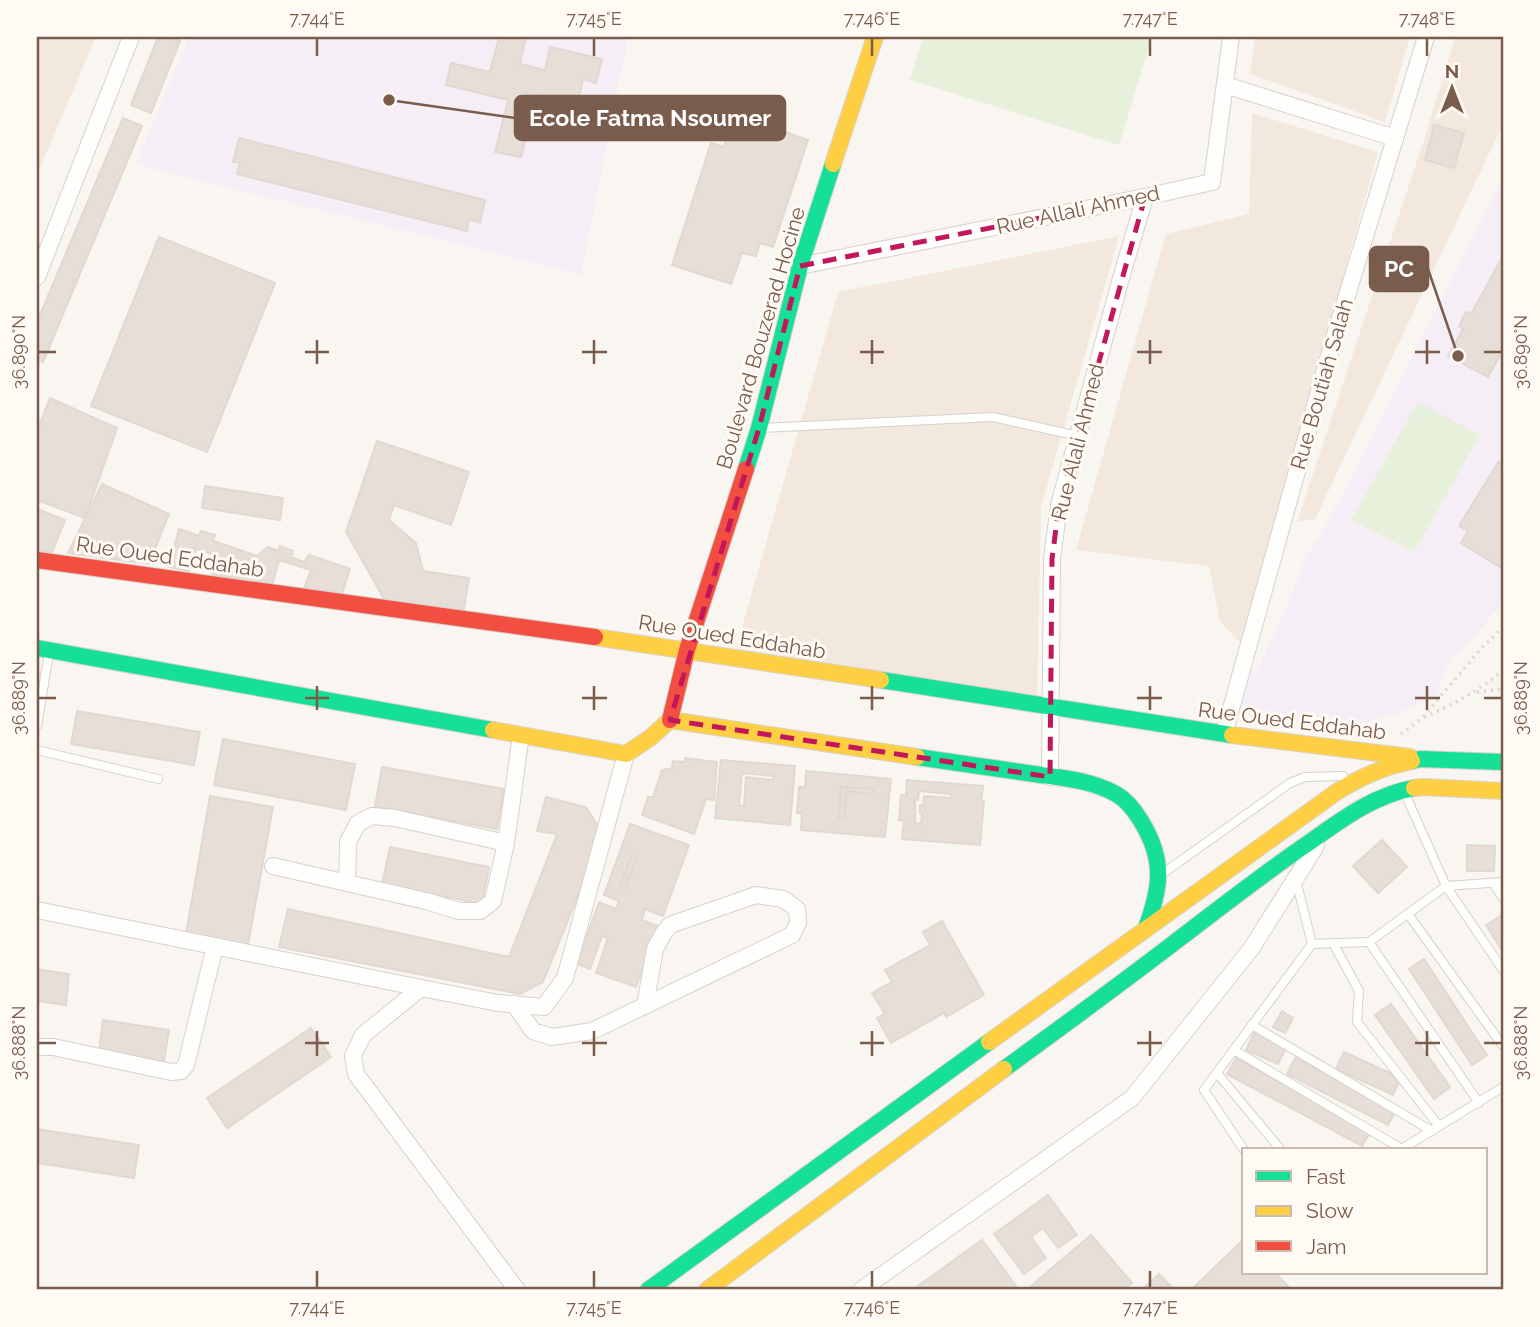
<svg xmlns="http://www.w3.org/2000/svg" width="1540" height="1327" font-family="Raleway,sans-serif">
  <style>
    .residential { fill: #f2e8de }
    .education { fill: #f6eef6 }
    .green { fill: #e7f0db }
    .building { fill: #e6ded7; stroke: #e2d8d2; stroke-width: 2; fill-rule: evenodd }
    .lines { fill: none; stroke-linecap: round; stroke-linejoin: round }
    .lane-casing { stroke: #d7d1cb; stroke-width: 10 }
    .street-casing { stroke: #d7d1cb; stroke-width: 18 }
    .fast-casing { stroke: #d9d2cb; stroke-width: 18 }
    .slow-casing { stroke: #d9d2cb; stroke-width: 18 }
    .jam-casing { stroke: #d9d2cb; stroke-width: 18 }
    .path { stroke: #dcd5d0; stroke-width: 3.5; stroke-dasharray: 2 5; stroke-linecap: butt }
    .lane { stroke: #fefefd; stroke-width: 8 }
    .street { stroke: #fefefd; stroke-width: 16 }
    .fast { stroke: #16e098; stroke-width: 16 }
    .slow { stroke: #ffcf43; stroke-width: 16 }
    .jam { stroke: #f24e42; stroke-width: 16 }
    .marked { fill: none; stroke: #c2185b; stroke-width: 5; stroke-dasharray: 14 9; stroke-linejoin: round }
    .ticks { fill: none; stroke: #7a5c4d; stroke-width: 2.5 }
    .labels { text-anchor: middle; stroke-width: 6; stroke-linejoin: round; paint-order: stroke }
    .street-label { font-size: 21px; fill: #7a5c4d; stroke: #fffaf3 }
    .leader { fill: none; stroke: #7a5c4d; stroke-width: 2.5 }
    .callout-dot { fill: #7a5c4d; stroke: #fffaf3; stroke-width: 2.5 }
    .callout { fill: #7a5c4d; stroke: #7a5c4d; stroke-width: 2.5 }
    .callout-label { font-size: 23px; text-anchor: middle; font-weight: bold; fill: #fff }
    .neatline { fill: none; stroke: #7a5c4d; stroke-width: 2.5 }
    .ticks-label { font-size: 18px; text-anchor: middle; fill: #7a5c4d }
  </style>
  <rect width="100%" height="100%" fill="#f9f5f0"/>
  <g class="residential">
    <polygon points="37,37 96,37 37,174"/>
    <polygon points="1255,37 1410,37 1385,122 1250,74"/>
    <polygon points="1455,37 1503,37 1503,124 1315,519 1297,522 1425,137"/>
    <polygon points="1252,113 1378,152 1241,644 1220,621 1209,566 1076,550 1166,234 1249,214"/>
    <polygon points="1119,236 1041,507 1037,702 734,655 838,292"/>
  </g>
  <g class="education">
    <polygon points="189,37 628,37 581,275 136,164"/>
    <polygon points="1503,178 1503,603 1459,653 1451,658 1436,695 1390,716 1348,727 1239,715 1231,705 1243,667 1257,672 1294,589 1306,556 1322,534"/>
  </g>
  <g class="green">
    <polygon points="923,37 1152,37 1119,145 910,80"/>
    <polygon points="1418,402 1480,435 1414,552 1351,520"/>
  </g>
  <g class="building">
    <polygon points="158,37 169,37 180,41 151,113 131,105"/>
    <polygon points="499,37 526,37 520,64 545,70 550,47 602,59 596,83 583,79 578,103 537,94 521,157 495,152 508,100 446,85 451,63 490,72"/>
    <polygon points="733,113 808,140 773,247 760,243 756,256 742,253 731,284 672,265 711,143 724,147"/>
    <polygon points="123,118 142,126 43,362 37,360 37,322"/>
    <polygon points="1434,125 1464,133 1454,168 1425,160"/>
    <polygon points="239,138 485,200 480,223 469,219 467,231 237,174 240,163 233,162"/>
    <polygon points="159,237 275,283 207,452 91,406"/>
    <polygon points="1503,256 1503,350 1488,377 1448,356 1463,329 1459,326 1466,312 1471,314"/>
    <polygon points="50,398 117,428 85,518 37,500 37,431"/>
    <polygon points="377,441 469,472 451,525 394,505 389,520 416,543 423,571 469,578 463,614 386,602 346,532"/>
    <polygon points="1499,461 1503,464 1503,569 1461,543 1468,531 1459,526"/>
    <polygon points="102,484 169,514 149,564 68,553"/>
    <polygon points="205,486 283,498 280,520 202,508"/>
    <polygon points="37,509 65,520 52,553 37,551"/>
    <polygon points="179,529 199,536 201,531 215,535 213,541 257,556 268,547 278,551 280,546 293,551 291,557 304,562 309,555 350,569 342,594 304,589 311,570 279,560 272,585 212,574 217,556 196,549 189,571 169,567"/>
    <polygon points="77,711 200,732 194,765 71,744"/>
    <polygon points="223,739 355,764 346,810 214,785"/>
    <polygon points="685,758 717,762 714,800 706,799 694,834 642,815 648,797 653,797 662,770 672,768 673,761 684,762"/>
    <path d="M721,760L795,766L790,825L715,818ZM742,773L774,776L773,780L746,777L744,806H739Z"/>
    <polygon points="382,767 504,789 497,829 375,807"/>
    <path d="M806,771L891,779L885,837L801,830L802,813H797L799,787H805ZM841,787L873,789V794L846,791L844,819H839Z"/>
    <path d="M907,780L983,786L981,801H984L980,845L902,839L904,821L899,820L901,795H906ZM919,791L951,794V798L924,796L923,805H920V813L922,814L921,824L915,823V800H918Z"/>
    <polygon points="841,787 873,789 873,794 846,791 844,819 839,819"/>
    <polygon points="210,796 273,807 248,945 186,934"/>
    <polygon points="546,797 586,807 603,834 543,982 520,994 279,947 288,909 509,957 557,834 537,831"/>
    <path d="M630,824L689,845L663,916L645,909L642,920L658,926L636,987L596,973L608,938L602,936L590,969L577,964L599,902L616,909L619,901L604,895ZM632,855L637,857L625,889L620,887Z"/>
    <polygon points="1382,840 1407,867 1378,893 1353,866"/>
    <polygon points="1467,845 1495,846 1494,871 1467,871"/>
    <polygon points="390,847 489,867 482,904 382,884"/>
    <polygon points="632,855 637,857 625,889 620,887"/>
    <polygon points="1502,915 1503,947 1501,949 1486,925"/>
    <polygon points="942,921 984,995 946,1017 944,1013 891,1043 877,1018 885,1014 872,993 892,982 885,970 930,945 923,932"/>
    <polygon points="1424,959 1487,1055 1472,1065 1409,969"/>
    <polygon points="37,969 69,974 66,1005 37,1001"/>
    <polygon points="1391,1004 1450,1087 1434,1099 1375,1015"/>
    <polygon points="1282,1011 1293,1018 1285,1033 1273,1027"/>
    <polygon points="103,1020 169,1030 164,1061 99,1051"/>
    <polygon points="311,1028 331,1057 227,1128 207,1098"/>
    <polygon points="1254,1033 1286,1048 1278,1064 1246,1050"/>
    <polygon points="1344,1052 1401,1078 1393,1095 1336,1069"/>
    <polygon points="1236,1058 1371,1131 1362,1146 1227,1074"/>
    <polygon points="1295,1058 1397,1109 1388,1125 1287,1074"/>
    <polygon points="37,1129 139,1145 134,1178 37,1163"/>
    <polygon points="1048,1195 1077,1235 1058,1248 1043,1228 1031,1237 1046,1258 1024,1274 994,1234"/>
    <polygon points="1091,1235 1132,1283 1124,1290 1035,1290 1031,1286"/>
    <polygon points="982,1240 1019,1290 921,1290 918,1286"/>
    <polygon points="1243,1240 1244,1242 1244,1273 1275,1273 1292,1290 1191,1290"/>
    <polygon points="1159,1274 1174,1290 1149,1290 1146,1286"/>
  </g>
  <g class="lines">
    <g class="lane-casing">
      <g id="lane">
        <polyline points="761,428 993,417 1078,436"/>
        <polyline points="37,726 49,653"/>
        <polyline points="37,750 158,779"/>
        <polyline points="1406,796 1446,886 1503,882"/>
        <polyline points="1162,874 1290,783 1305,777 1343,776"/>
        <polyline points="1493,883 1503,898"/>
        <polyline points="1408,914 1503,1046"/>
        <polyline points="1369,942 1479,1103"/>
        <polyline points="1333,943 1359,991 1357,1022 1439,1126"/>
        <polyline points="1312,944 1369,942 1446,886 1503,970"/>
        <polyline points="1252,1025 1432,1131"/>
        <polyline points="1234,1050 1402,1149"/>
        <polyline points="1217,1073 1281,1150"/>
        <polyline points="1244,1150 1204,1090 1312,944 1296,880"/>
        <polyline points="1400,1150 1503,1087"/>
      </g>
    </g>
    <g class="street-casing">
      <g id="street">
        <polyline points="1225,85 1395,138"/>
        <polyline points="800,266 1145,197 1212,182 1231,37"/>
        <polyline points="37,277 131,37"/>
        <polyline points="1224,734 1334,338 1426,37"/>
        <polyline points="1050,777 1052,559 1059,505 1121,278 1145,197"/>
        <polyline points="273,866 426,901 459,911 480,911 493,901 506,843 521,735"/>
        <polyline points="347,883 348,842 358,823 372,816 395,818 506,843"/>
        <polyline points="37,910 421,988 498,1003 544,1007 565,978 626,754"/>
        <polyline points="421,988 363,1035 353,1056 356,1074 517,1290"/>
        <polyline points="514,1004 533,1031 552,1037 592,1031 792,935 798,923 797,909 783,899 756,895 670,925 663,934 655,949 645,1006"/>
        <polyline points="37,1047 53,1047 171,1072 181,1071 186,1065 215,946"/>
        <polyline points="861,1290 1132,1098 1251,949 1316,846"/>
      </g>
    </g>
    <g class="fast-casing">
      <g id="fast">
        <polyline points="746,469 759,428 800,266 833,164"/>
        <polyline points="37,648 493,730"/>
        <polyline points="881,680 1232,735"/>
        <path d="M917,757C956,763 995,768 1034,774C1062,778 1091,780 1116,794C1127,800 1135,811 1141,821C1165,860 1161,887 1146,928"/>
        <polyline points="1412,761 1420,759 1503,762"/>
        <path d="M1004,1069C1063,1026 1122,983 1179,939C1221,907 1263,874 1307,844C1340,821 1373,795 1414,788"/>
        <polyline points="648,1290 989,1042"/>
      </g>
    </g>
    <g class="slow-casing">
      <g id="slow">
        <polyline points="833,164 875,37"/>
        <polyline points="595,637 881,680"/>
        <polyline points="493,730 626,754 650,738 670,720 917,757"/>
        <polyline points="1232,735 1410,757"/>
        <polyline points="1414,788 1422,787 1503,791"/>
        <path d="M989,1042L1338,791C1363,776 1383,767 1412,761"/>
        <polyline points="707,1290 1004,1069"/>
      </g>
    </g>
    <g class="jam-casing">
      <g id="jam">
        <polyline points="37,560 595,637"/>
        <polyline points="670,720 687,650 746,469"/>
      </g>
    </g>
    <g class="path">
      <polyline points="1477,692 1503,689"/>
      <path d="M1424,717C1456,704 1475,692 1503,671"/>
      <polyline points="1401,734 1422,718 1481,649 1503,627"/>
    </g>
    <use href="#lane" class="lane"/>
    <use href="#street" class="street"/>
    <use href="#fast" class="fast"/>
    <use href="#slow" class="slow"/>
    <use href="#jam" class="jam"/>
  </g>
  <path class="marked" d="M1145,197L1059,505L1052,559L1050,777L670,720L759,428L800,266Z"/>
  <path class="ticks" d="M317,38V56M594,38V56M872,38V56M1150,38V56M1427,38V56M317,340V364M594,340V364M872,340V364M1150,340V364M1427,340V364M38,352H56M305,352H329M582,352H607M860,352H884M1137,352H1162M1415,352H1440M1484,352H1502M317,686V710M594,686V710M872,686V710M1150,686V710M1427,686V710M38,698H56M305,698H329M582,698H607M860,698H884M1137,698H1162M1415,698H1440M1484,698H1502M317,1031V1056M594,1031V1056M872,1031V1056M1150,1031V1056M1427,1031V1056M38,1043H56M305,1043H329M582,1043H607M860,1043H884M1137,1043H1162M1415,1043H1440M1484,1043H1502M317,1271V1288M594,1271V1288M872,1271V1288M1150,1271V1288"/>
  <g class="labels">
    <g class="street-label">
      <text transform="translate(1078 210) rotate(-12)" y="7">Rue Allali Ahmed</text>
      <text transform="translate(761 338) rotate(-74)" y="7">Boulevard Bouzerad Hocine</text>
      <text transform="translate(1322 384) rotate(-74)" y="7">Rue Boutiah Salah</text>
      <text transform="translate(1078 442) rotate(-76)" y="7">Rue Alali Ahmed</text>
      <text transform="translate(170 557) rotate(8)" y="7">Rue Oued Eddahab</text>
      <text transform="translate(732 637) rotate(9)" y="7">Rue Oued Eddahab</text>
      <text transform="translate(1292 721) rotate(7)" y="7">Rue Oued Eddahab</text>
    </g>
  </g>
  <path class="leader" d="M389 100L515 118M1458 356L1428 269"/>
  <g class="callout-dot">
    <circle cx="389" cy="100" r="7"/>
    <circle cx="1458" cy="356" r="7"/>
  </g>
  <g class="callout">
    <rect x="515" y="96" width="270" height="44" rx="7"/>
    <rect x="1370" y="247" width="58" height="44" rx="7"/>
  </g>
  <g class="callout-label">
    <text x="650" y="126">Ecole Fatma Nsoumer</text>
    <text x="1399" y="277">PC</text>
  </g>
  <rect width="1540" height="1327" fill="none" stroke="#fffaf3" stroke-width="77"/>
  <rect x="1242" y="1148" width="245" height="126" fill="#fffaf3" stroke="#cabbb1" stroke-width="2"/>
  <rect x="1256" y="1171" width="35" height="10" fill="#16e098" stroke="#cabbb1" stroke-width="2"/>
  <text x="1306" y="1184" font-size="21" fill="#7a5c4d">Fast</text>
  <rect x="1256" y="1206" width="35" height="10" fill="#ffcf43" stroke="#cabbb1" stroke-width="2"/>
  <text x="1306" y="1218" font-size="21" fill="#7a5c4d">Slow</text>
  <rect x="1256" y="1241" width="35" height="10" fill="#f24e42" stroke="#cabbb1" stroke-width="2"/>
  <text x="1306" y="1254" font-size="21" fill="#7a5c4d">Jam</text>
  <g transform="translate(1452 88)" stroke="#fffaf3" stroke-width="5" paint-order="stroke">
  <path d="M0-5L12 26L0 18L-12 26Z" fill="#7a5c4d"/>
  <text y="-10" font-size="19" font-weight="bold" text-anchor="middle" fill="#7a5c4d">N</text>
  </g>
  <rect x="38" y="38" width="1464" height="1250" class="neatline"/>
  <g class="ticks-label">
    <text x="317" y="25">7.744°E</text>
    <text x="594" y="25">7.745°E</text>
    <text x="872" y="25">7.746°E</text>
    <text x="1150" y="25">7.747°E</text>
    <text x="1427" y="25">7.748°E</text>
    <text transform="translate(19 352) rotate(-90)" y="6">36.890°N</text>
    <text transform="translate(1521 352) rotate(-90)" y="6">36.890°N</text>
    <text transform="translate(19 698) rotate(-90)" y="6">36.889°N</text>
    <text transform="translate(1521 698) rotate(-90)" y="6">36.889°N</text>
    <text transform="translate(19 1043) rotate(-90)" y="6">36.888°N</text>
    <text transform="translate(1521 1043) rotate(-90)" y="6">36.888°N</text>
    <text x="317" y="1314">7.744°E</text>
    <text x="594" y="1314">7.745°E</text>
    <text x="872" y="1314">7.746°E</text>
    <text x="1150" y="1314">7.747°E</text>
  </g>
</svg>
